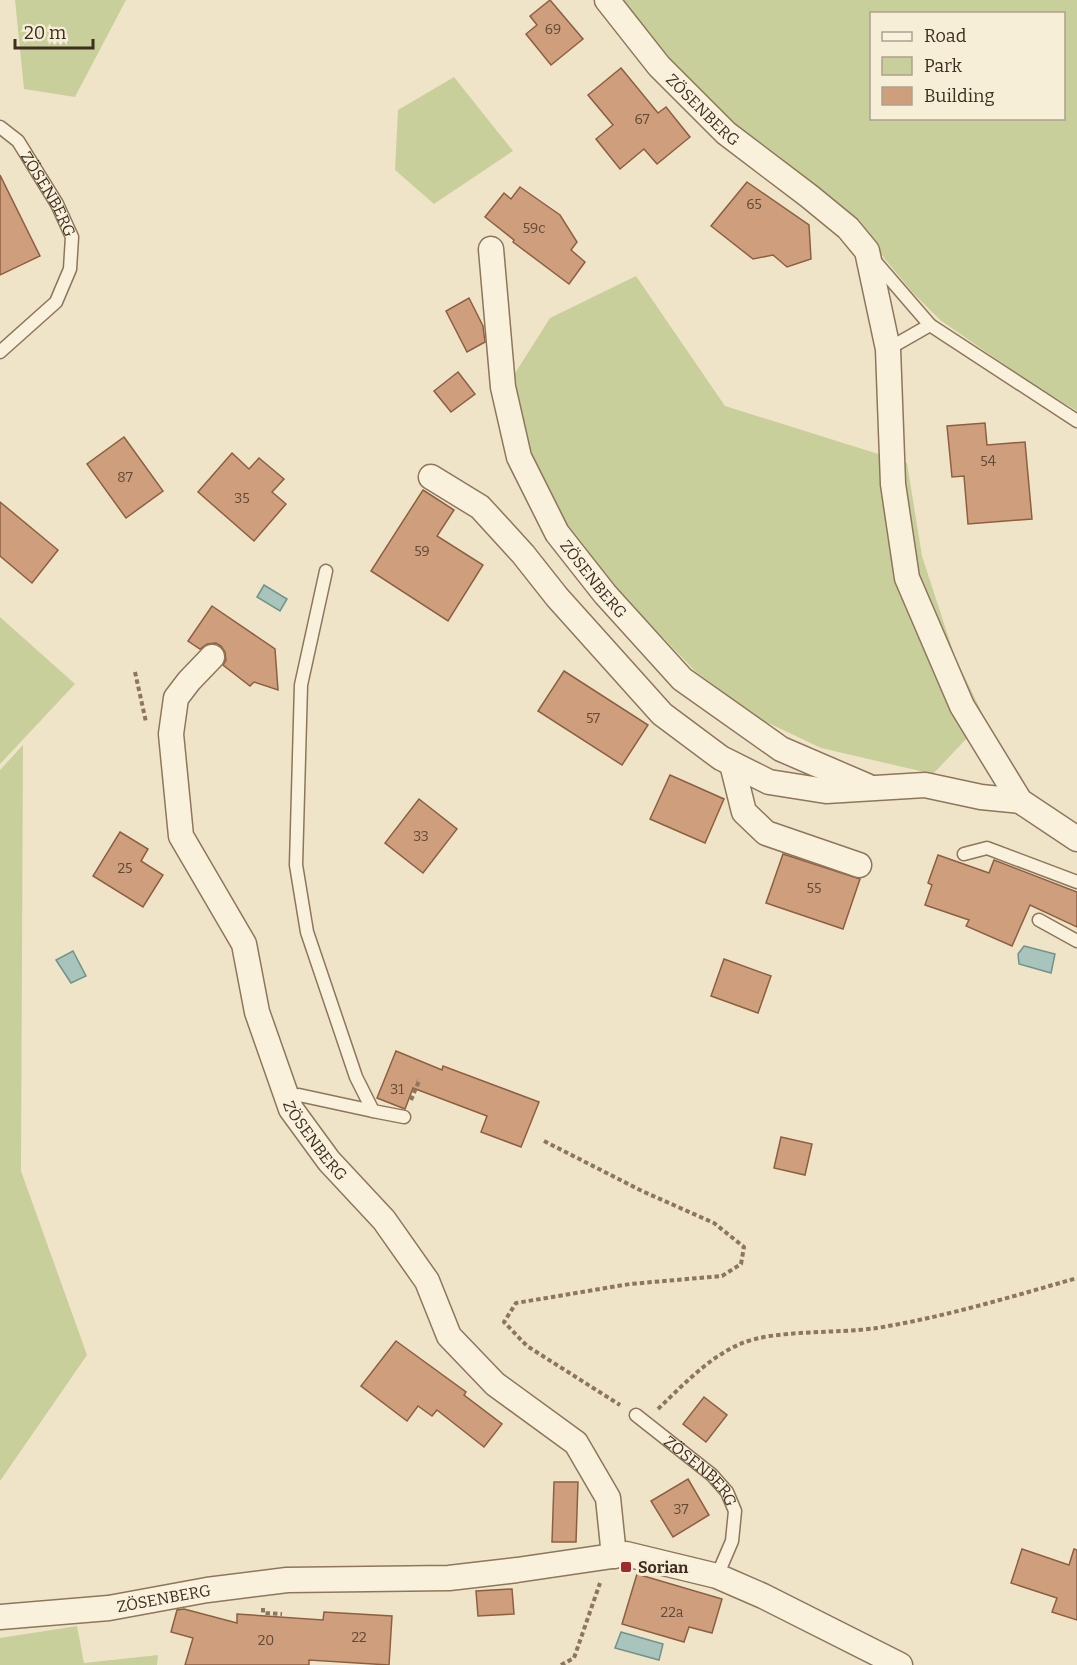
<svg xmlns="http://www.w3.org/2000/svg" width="1077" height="1665" font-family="Bitter,serif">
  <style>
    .green { fill: #c9cf9b; fill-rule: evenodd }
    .water { fill: #a9c4bc; stroke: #6f938a; stroke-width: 1.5 }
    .building { fill: #cf9f7d; stroke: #8d5f41; stroke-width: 1.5 }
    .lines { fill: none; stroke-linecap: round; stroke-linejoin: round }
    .service-casing { stroke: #8d765c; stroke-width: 15 }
    .minor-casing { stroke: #8d765c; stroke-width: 27 }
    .path { stroke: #8d765c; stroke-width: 4; stroke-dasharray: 4.5 3; stroke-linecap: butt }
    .service { stroke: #faf1dc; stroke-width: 12 }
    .minor { stroke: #faf1dc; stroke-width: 24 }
    .poi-dot { fill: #9e2a2b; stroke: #f7eed8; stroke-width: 2 }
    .labels { text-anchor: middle; stroke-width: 6; stroke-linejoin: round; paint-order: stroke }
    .number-label { font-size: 14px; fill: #624a37 }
    .street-label { font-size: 16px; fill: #3d2e20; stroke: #f7eed8 }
    .poi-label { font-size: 16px; font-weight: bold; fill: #3d2e20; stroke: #f7eed8; text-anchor: start }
  </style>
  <rect width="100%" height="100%" fill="#f0e4c8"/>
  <g class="green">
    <polygon points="15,0 126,0 75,97 24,89"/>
    <path d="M614,0H1077V411L1031,383L940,320L912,292L875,247L682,78ZM872,14H1064V118H872Z"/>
    <polygon points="454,77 513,151 434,204 395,170 398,110"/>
    <polygon points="636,276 725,406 907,463 922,556 955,657 985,719 933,774 821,748 760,719 695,671 583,554 539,481 516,406 512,378 550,318"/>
    <polygon points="0,617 75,684 0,764"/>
    <polygon points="23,745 21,1171 87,1355 0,1481 0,770"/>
    <polygon points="77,1626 84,1663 158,1655 157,1665 0,1665 0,1638"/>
  </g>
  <g class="water">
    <polygon points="264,585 287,599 280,611 257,597"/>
    <polygon points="1024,946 1055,954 1051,973 1019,964 1018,954"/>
    <polygon points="73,951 86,976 71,983 56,960"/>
    <polygon points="621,1632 663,1644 659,1660 615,1648"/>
  </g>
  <g class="building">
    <polygon points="550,0 583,39 551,65 526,34 537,25 530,16"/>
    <polygon points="621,68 658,113 666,107 690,137 657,164 644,149 620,169 596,139 613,125 588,95"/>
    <polygon points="0,175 40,256 0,275"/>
    <polygon points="747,182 809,225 811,259 787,267 773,255 753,259 711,226"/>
    <polygon points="520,187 560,215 577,242 571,250 585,262 569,284 513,242 514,240 485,217 504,193 511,199"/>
    <polygon points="469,298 483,326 485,342 467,352 446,311"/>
    <polygon points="458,372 475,394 451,412 434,391"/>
    <polygon points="985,423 987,445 1025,442 1032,519 968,524 964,476 952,477 947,426"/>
    <polygon points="124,437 163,491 126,518 87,464"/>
    <polygon points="232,453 249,469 259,458 284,479 272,492 286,504 254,541 198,492"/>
    <polygon points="423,490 454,510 437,536 483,565 448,621 371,571"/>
    <polygon points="0,502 58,550 32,583 0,556"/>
    <polygon points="212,606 275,649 278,690 254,682 250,686 223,665 226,660 225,652 221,646 216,643 207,644 200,649 188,641"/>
    <polygon points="564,671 648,725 622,765 538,711"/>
    <polygon points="670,775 724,799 705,843 650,819"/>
    <polygon points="419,799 457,829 423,873 385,843"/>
    <polygon points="120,832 148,849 141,861 163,875 143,907 93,876"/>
    <polygon points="783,854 860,879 843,929 766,903"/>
    <polygon points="938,855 989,873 994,860 1077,892 1077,927 1030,905 1012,946 966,926 969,920 925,905 932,885 928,883"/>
    <polygon points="724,959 771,976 758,1013 711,996"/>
    <polygon points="396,1051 442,1070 443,1066 539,1102 521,1147 481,1132 487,1116 413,1088 405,1109 377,1098"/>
    <polygon points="781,1137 812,1144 805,1175 774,1168"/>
    <polygon points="396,1341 466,1392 464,1395 502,1424 484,1447 437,1410 432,1416 418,1406 407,1421 361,1386"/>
    <polygon points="704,1397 727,1415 706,1442 683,1424"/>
    <polygon points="688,1479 709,1515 673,1537 651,1501"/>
    <polygon points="554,1482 578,1482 576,1542 552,1542"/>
    <polygon points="1022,1549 1069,1565 1074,1549 1077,1550 1077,1620 1052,1612 1057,1598 1011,1583"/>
    <polygon points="637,1574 722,1599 712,1633 689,1627 684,1642 622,1624"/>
    <polygon points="512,1589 514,1614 478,1616 476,1591"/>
    <polygon points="184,1609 237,1623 237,1614 323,1620 324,1612 392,1616 389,1665 309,1660 309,1665 185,1665 193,1638 171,1632 177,1610"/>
  </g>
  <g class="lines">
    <g class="service-casing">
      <g id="service">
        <path id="s1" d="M0,127L18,141L57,204L72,237L70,269L56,302L0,352"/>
        <polyline points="873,259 930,325 1077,421"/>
        <polyline points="888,349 930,325"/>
        <polyline points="326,571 301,685 296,865 307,932 356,1077 373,1111 404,1117"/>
        <polyline points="964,854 987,848 1077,882"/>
        <polyline points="1039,920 1077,941"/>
        <polyline points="289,1104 291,1097 299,1095 373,1111"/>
        <path id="s2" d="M636,1415L712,1475L727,1492L735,1511L732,1541L717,1576"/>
      </g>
    </g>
    <g class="minor-casing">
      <g id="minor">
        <path id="s3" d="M607,0L659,66L726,133L809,196L848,228L867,251L888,349L893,484L907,578L962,706L1020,801L1077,839"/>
        <path id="s4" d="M491,249L503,387L519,457L557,533L605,594L682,679L781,749L867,786"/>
        <polyline points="431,477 480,507 523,554 557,597 662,714 721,758 769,782 826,791 925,785 981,797 1020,801"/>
        <path id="s5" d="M212,657L189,681L176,698L171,734L181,836L244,944L257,1012L291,1109L329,1161L384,1220L427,1281L449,1336L495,1384L576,1443L608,1498L614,1556"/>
        <polyline points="732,764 744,812 766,833 859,865"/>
        <path id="s6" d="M0,1617L109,1608L207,1590L287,1580L449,1578L517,1570L626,1554L717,1576L763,1596L900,1665"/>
      </g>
    </g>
    <g class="path">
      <polyline points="135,672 146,722"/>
      <polyline points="411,1100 419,1081 417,1080"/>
      <polyline points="544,1141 642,1191 714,1223 744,1247 741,1264 722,1276 630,1284 516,1303 504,1322 527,1346 620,1405"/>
      <path d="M658,1409C683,1385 708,1358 740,1344C775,1329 837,1334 877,1328C944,1317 1011,1297 1077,1278"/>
      <polyline points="263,1608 263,1613 282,1614"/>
      <polyline points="561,1665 574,1658 600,1583"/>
    </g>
    <use href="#service" class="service"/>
    <use href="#minor" class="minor"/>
  </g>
  <rect class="poi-dot" x="620" y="1561" width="12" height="12" rx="3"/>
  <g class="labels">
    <g class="number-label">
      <text x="553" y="34">69</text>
      <text x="642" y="124">67</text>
      <text x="754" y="209">65</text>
      <text x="534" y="233">59c</text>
      <text x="988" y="466">54</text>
      <text x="125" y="482">87</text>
      <text x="242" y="503">35</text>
      <text x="422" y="556">59</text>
      <text x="593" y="723">57</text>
      <text x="421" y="841">33</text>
      <text x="125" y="873">25</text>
      <text x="814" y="893">55</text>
      <text x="397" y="1094">31</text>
      <text x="681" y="1514">37</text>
      <text x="672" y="1617">22a</text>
      <text x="359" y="1642">22</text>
      <text x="266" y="1645">20</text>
    </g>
    <g class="street-label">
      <text dy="6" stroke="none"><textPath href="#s3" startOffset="146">ZÖSENBERG</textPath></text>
      <text dy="6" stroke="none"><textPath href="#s1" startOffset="84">ZÖSENBERG</textPath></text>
      <text dy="6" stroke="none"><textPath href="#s4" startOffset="354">ZÖSENBERG</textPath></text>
      <text dy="6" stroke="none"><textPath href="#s5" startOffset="530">ZÖSENBERG</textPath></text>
      <text dy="6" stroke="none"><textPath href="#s2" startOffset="86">ZÖSENBERG</textPath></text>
      <text dy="6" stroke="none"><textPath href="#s6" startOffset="165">ZÖSENBERG</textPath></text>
    </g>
    <g class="poi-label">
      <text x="638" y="1573">Sorian</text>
    </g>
  </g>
  <rect x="870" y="12" width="195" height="108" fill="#f7eed8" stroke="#ada18e" stroke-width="1.5"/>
  <rect x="882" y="32" width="30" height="9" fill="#faf1dc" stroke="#ada18e" stroke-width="1.5"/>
  <text x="924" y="42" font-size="18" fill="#3d2e20">Road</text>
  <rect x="882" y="57" width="30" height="18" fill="#c9cf9b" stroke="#ada18e" stroke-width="1.5"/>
  <text x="924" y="72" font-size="18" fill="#3d2e20">Park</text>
  <rect x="882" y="87" width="30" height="18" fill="#cf9f7d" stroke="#ada18e" stroke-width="1.5"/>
  <text x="924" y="102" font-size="18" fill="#3d2e20">Building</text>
  <path d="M15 39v9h78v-9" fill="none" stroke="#3d2e20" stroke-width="3"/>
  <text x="24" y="39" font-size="18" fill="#3d2e20" stroke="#f7eed8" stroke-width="4.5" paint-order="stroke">20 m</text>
</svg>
